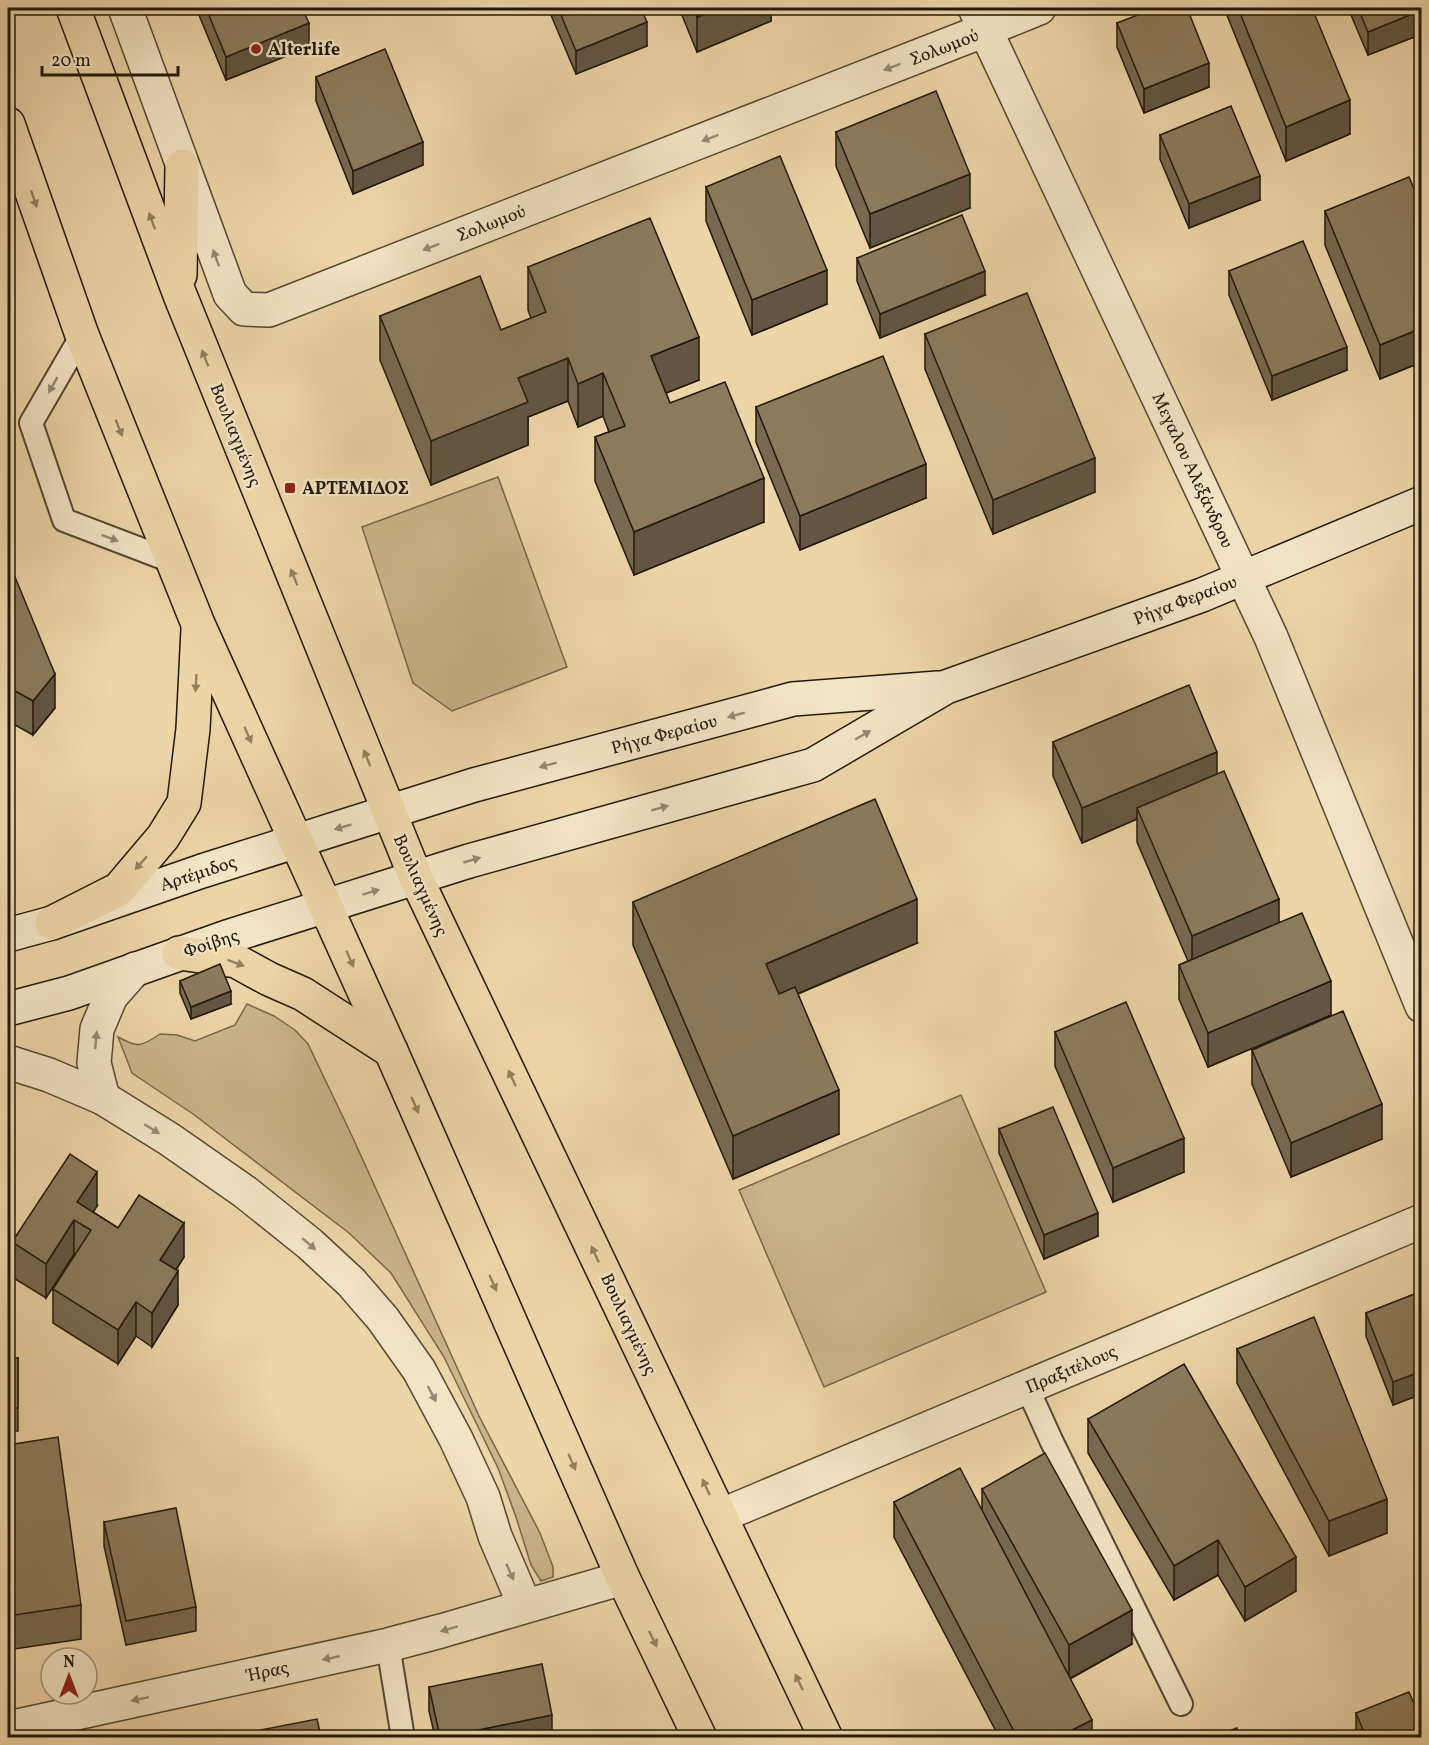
<svg xmlns="http://www.w3.org/2000/svg" width="1429" height="1745" font-family="Vollkorn,serif">
  <style>
    .green { fill: #cbb58d; stroke: #76664c; stroke-width: 1.5 }
    .lines { fill: none; stroke-linecap: round; stroke-linejoin: round }
    .lane-casing { stroke: #544732; stroke-width: 26 }
    .street-casing { stroke: #544732; stroke-width: 36 }
    .secondary-casing { stroke: #21180b; stroke-width: 36 }
    .primary-casing { stroke: #21180b; stroke-width: 36 }
    .lane { stroke: #f4e4c6; stroke-width: 22 }
    .street { stroke: #f4e4c6; stroke-width: 33 }
    .secondary { stroke: #f4e4c6; stroke-width: 33 }
    .primary { stroke: #eed5a8; stroke-width: 33 }
    .wall { fill: #786950; stroke: #21180b; stroke-width: 1.5 }
    .shaded-wall { fill: #625541; stroke: #21180b; stroke-width: 1.5 }
    .building { fill: #8c7a5d; stroke: #21180b; stroke-width: 1.5 }
    .oneway { fill: #958872 }
    .oneway2 { fill: #928061 }
    .poi-dot { fill: #8f2418; stroke: #f4e4c6; stroke-width: 2 }
    .labels { text-anchor: middle; stroke-width: 4.5; stroke-linejoin: round; paint-order: stroke }
    .street-label { font-size: 18px; fill: #21180b; stroke: #f4e4c6 }
    .poi-label { font-size: 18px; font-weight: bold; fill: #21180b; stroke: #f4e4c6; text-anchor: start }
  </style>
  <rect width="100%" height="100%" fill="#eed5a8"/>
  <filter id="stains"><feTurbulence type="fractalNoise" baseFrequency=".00333" numOctaves="4"/><feColorMatrix values="0 0 0 0 .2 0 0 0 0 .09 0 0 0 0 .02 0 0 0 .5 -.17"/></filter>
  <radialGradient id="worn" r=".72"><stop offset=".6" stop-color="#630" stop-opacity="0"/><stop offset="1" stop-color="#630" stop-opacity=".3"/></radialGradient>
  <g class="green">
    <polygon points="498,477 567,667 452,711 413,683 362,527"/>
    <path d="M247,1004L274,1016L295,1030L308,1044L352,1136L479,1416L540,1533L553,1567V1577L541,1581L531,1565L516,1517L498,1468L444,1357L391,1273L349,1233L193,1114L132,1073L118,1037C138,1048 141,1047 160,1034L177,1035L195,1041L235,1025Z"/>
    <polygon points="961,1095 1046,1292 824,1387 739,1190"/>
  </g>
  <g class="lines">
    <g class="lane-casing">
      <g id="lane">
        <polyline points="82,335 31,423 64,520 174,562"/>
        <polyline points="1027,1387 1051,1440 1181,1704"/>
        <polyline points="388,1645 403,1738"/>
      </g>
    </g>
    <g class="street-casing">
      <g id="street">
        <polyline points="125,8 230,294 244,309 269,310 985,30 1039,8"/>
        <polyline points="975,8 1271,637 1422,1006"/>
        <polyline points="8,1062 49,1075 103,1098 169,1139 245,1192 310,1244 351,1282 383,1319 419,1370 456,1439 483,1497 495,1536 525,1606"/>
        <polyline points="103,1098 94,1063 97,1029 111,996 135,969"/>
        <polyline points="720,1516 1422,1221"/>
        <polyline points="8,1728 388,1645 441,1631 623,1578"/>
      </g>
    </g>
    <g class="secondary-casing">
      <g id="secondary">
        <polyline points="8,935 52,923 202,871 474,785 793,699 938,688"/>
        <polyline points="8,1009 69,993 227,937 469,861 813,765 946,687 1202,595 1422,503"/>
      </g>
    </g>
    <g class="primary-casing">
      <g id="primary">
        <polyline points="73,8 180,295 416,878 826,1738"/>
        <polyline points="8,124 82,335 198,624 391,1051 623,1578 700,1738"/>
        <polyline points="180,275 182,166"/>
        <polyline points="52,923 119,889 163,837 184,803 193,729 198,629"/>
        <polyline points="179,953 236,961 269,979 303,994 391,1051"/>
      </g>
    </g>
    <use href="#lane" class="lane"/>
    <use href="#street" class="street"/>
    <use href="#secondary" class="secondary"/>
    <use href="#primary" class="primary"/>
  </g>
  <g class="wall">
    <polygon points="196,8 302,8 309,47 226,80"/>
    <polygon points="548,8 641,8 647,46 576,74"/>
    <polygon points="679,8 771,8 771,21 697,52"/>
    <polygon points="1224,8 1312,8 1350,134 1286,161"/>
    <polygon points="1348,8 1422,8 1422,34 1368,55"/>
    <polygon points="1117,23 1209,87 1144,113 1117,47"/>
    <polygon points="1421,39 1422,39 1422,65 1421,63"/>
    <polygon points="316,77 423,165 353,194 316,101"/>
    <polygon points="836,132 970,208 870,248 836,166"/>
    <polygon points="1160,135 1260,200 1189,228 1160,159"/>
    <polygon points="706,187 827,304 752,335 706,221"/>
    <polygon points="1422,208 1422,362 1380,379 1325,245 1325,211"/>
    <polygon points="857,258 985,295 880,338 857,281"/>
    <polygon points="528,267 699,380 666,393 670,403 764,522 634,575 595,481 595,437 609,432 603,416 578,427 568,401 528,417 528,445 431,485 380,360 380,316 501,330 531,318 528,310"/>
    <polygon points="1229,271 1347,370 1272,400 1229,295"/>
    <polygon points="925,334 1095,492 993,534 925,369"/>
    <polygon points="756,407 926,498 800,550 756,442"/>
    <polygon points="8,560 55,708 33,735 8,721"/>
    <polygon points="1053,742 1217,774 1279,923 1331,1015 1208,1067 1179,999 1179,965 1188,961 1137,842 1137,819 1082,843 1053,776"/>
    <polygon points="633,902 917,943 798,994 839,1134 733,1179 633,945"/>
    <polygon points="180,981 231,1004 191,1019 180,993"/>
    <polygon points="1055,1032 1184,1172 1113,1202 1055,1066"/>
    <polygon points="1252,1050 1382,1139 1291,1177 1252,1084"/>
    <polygon points="999,1129 1098,1236 1044,1259 999,1153"/>
    <polygon points="97,1206 93,1212 118,1228 184,1257 176,1270 178,1305 152,1347 136,1336 118,1364 53,1323 53,1289 75,1255 74,1254 46,1298 12,1277 12,1242"/>
    <polygon points="1422,1291 1422,1394 1393,1405 1366,1336 1366,1313"/>
    <polygon points="1237,1349 1387,1533 1329,1556 1237,1383"/>
    <rect x="8" y="1358" width="10" height="73"/>
    <polygon points="1088,1419 1296,1591 1245,1621 1218,1575 1174,1600 1088,1453"/>
    <polygon points="8,1445 81,1605 81,1639 8,1650"/>
    <polygon points="982,1489 1132,1644 1070,1679 1092,1737 999,1737 894,1537 894,1502 982,1510"/>
    <polygon points="104,1522 196,1607 196,1631 126,1645 104,1546"/>
    <polygon points="429,1687 552,1737 435,1737 429,1711"/>
    <polygon points="1356,1713 1422,1737 1356,1737"/>
  </g>
  <g class="shaded-wall">
    <polygon points="721,8 771,8 771,21 697,52 697,17"/>
    <polygon points="1422,10 1422,34 1368,55 1368,32"/>
    <polygon points="647,22 647,46 576,74 576,51"/>
    <polygon points="309,23 309,47 226,80 226,57"/>
    <polygon points="1209,63 1209,87 1144,113 1144,89"/>
    <polygon points="1350,100 1350,134 1286,161 1286,127"/>
    <polygon points="423,142 423,165 353,194 353,171"/>
    <polygon points="970,174 970,208 870,248 870,214"/>
    <polygon points="1260,176 1260,200 1189,228 1189,204"/>
    <polygon points="827,270 827,304 752,335 752,300"/>
    <polygon points="985,271 985,295 880,338 880,314"/>
    <polygon points="1422,328 1422,362 1380,379 1380,345"/>
    <polygon points="699,337 699,380 651,399 651,356"/>
    <polygon points="1347,347 1347,370 1272,400 1272,376"/>
    <polygon points="568,358 568,401 528,417 528,445 431,485 431,441 518,378"/>
    <polygon points="603,373 603,416 578,427 578,384"/>
    <polygon points="1095,458 1095,492 993,534 993,500"/>
    <polygon points="926,464 926,498 800,550 800,516"/>
    <polygon points="764,478 764,522 634,575 634,532"/>
    <polygon points="55,674 55,708 33,735 33,701"/>
    <polygon points="1217,752 1217,786 1137,808 1137,819 1082,843 1082,808"/>
    <polygon points="9,825 9,859 8,860 8,826"/>
    <polygon points="917,899 917,943 766,1007 766,964"/>
    <polygon points="1279,899 1279,933 1192,970 1192,936"/>
    <polygon points="1331,981 1331,1015 1208,1067 1208,1033"/>
    <polygon points="231,991 231,1004 191,1019 191,1007"/>
    <polygon points="839,1090 839,1134 733,1179 733,1136"/>
    <polygon points="1382,1104 1382,1139 1291,1177 1291,1143"/>
    <polygon points="1184,1138 1184,1172 1113,1202 1113,1168"/>
    <polygon points="97,1172 97,1206 84,1226 77,1202"/>
    <polygon points="1098,1213 1098,1236 1044,1259 1044,1235"/>
    <polygon points="74,1220 74,1254 46,1298 46,1264"/>
    <polygon points="184,1223 184,1257 160,1294 160,1260"/>
    <polygon points="178,1271 178,1305 152,1347 152,1313"/>
    <polygon points="136,1302 136,1336 118,1364 118,1330"/>
    <polygon points="1422,1371 1422,1394 1393,1405 1393,1382"/>
    <polygon points="1387,1499 1387,1533 1329,1556 1329,1521"/>
    <polygon points="1218,1540 1218,1575 1174,1600 1174,1566"/>
    <polygon points="1296,1557 1296,1591 1245,1621 1245,1587"/>
    <polygon points="1132,1610 1132,1644 1069,1679 1069,1645"/>
    <polygon points="552,1715 552,1737 444,1737"/>
    <polygon points="1092,1720 1092,1737 1058,1737"/>
  </g>
  <g class="building">
    <polygon points="206,8 302,8 309,23 226,57"/>
    <polygon points="558,8 641,8 647,22 576,51"/>
    <polygon points="693,8 721,8 697,17"/>
    <polygon points="1156,8 1187,8 1209,63 1144,89 1117,23"/>
    <polygon points="1238,8 1312,8 1350,100 1286,127"/>
    <polygon points="1358,8 1422,8 1422,10 1368,32"/>
    <polygon points="385,49 423,142 353,171 316,77"/>
    <polygon points="936,91 970,174 870,214 836,132"/>
    <polygon points="1231,106 1260,176 1189,204 1160,135"/>
    <polygon points="780,156 827,270 752,300 706,187"/>
    <polygon points="1409,177 1422,208 1422,328 1380,345 1325,211"/>
    <polygon points="962,215 985,271 880,314 857,258"/>
    <polygon points="650,218 699,337 651,356 670,403 725,382 764,478 634,532 595,437 625,426 603,373 578,384 568,358 518,378 528,402 431,441 380,316 480,276 501,330 546,312 528,267"/>
    <polygon points="1303,241 1347,347 1272,376 1229,271"/>
    <polygon points="1027,293 1095,458 993,500 925,334"/>
    <polygon points="883,356 926,464 800,516 756,407"/>
    <polygon points="8,560 55,674 33,701 8,687"/>
    <polygon points="1189,685 1217,752 1082,808 1053,742"/>
    <polygon points="1224,771 1279,899 1192,936 1137,808"/>
    <polygon points="875,799 917,899 766,964 779,994 795,987 839,1090 733,1136 633,902"/>
    <polygon points="1302,913 1331,981 1208,1033 1179,965"/>
    <polygon points="220,964 231,991 191,1007 180,981"/>
    <polygon points="1126,1002 1184,1138 1113,1168 1055,1032"/>
    <polygon points="1343,1011 1382,1104 1291,1143 1252,1050"/>
    <polygon points="1053,1107 1098,1213 1044,1235 999,1129"/>
    <polygon points="70,1154 97,1172 77,1202 118,1228 139,1195 184,1223 160,1260 178,1271 152,1313 136,1302 118,1330 53,1289 91,1230 74,1220 46,1264 12,1242"/>
    <polygon points="1422,1291 1422,1371 1393,1382 1366,1313"/>
    <polygon points="1314,1317 1387,1499 1329,1521 1237,1349"/>
    <rect x="8" y="1358" width="10" height="50"/>
    <polygon points="1184,1364 1296,1557 1245,1587 1218,1540 1174,1566 1088,1419"/>
    <polygon points="58,1437 81,1605 8,1616 8,1445"/>
    <polygon points="1045,1453 1132,1610 1069,1645 982,1489"/>
    <polygon points="960,1468 1092,1720 1058,1737 1017,1737 894,1502"/>
    <polygon points="176,1508 196,1607 126,1621 104,1522"/>
    <polygon points="542,1664 552,1715 444,1737 440,1737 429,1687"/>
    <polygon points="1409,1692 1422,1723 1422,1737 1366,1737 1356,1713"/>
    <polygon points="317,1719 321,1737 224,1737"/>
    <polygon points="1237,1728 1241,1737 1213,1737"/>
  </g>
  <defs><path id="oneway-solid" d="M-6-.8H1V-3.2L6.5 0L1 3.2V.8H-6Z" transform="scale(1.5)"/></defs>
  <g class="oneway">
    <use href="#oneway-solid" transform="translate(892 67) rotate(159)"/>
    <use href="#oneway-solid" transform="translate(710 138) rotate(159)"/>
    <use href="#oneway-solid" transform="translate(431 247) rotate(159)"/>
    <use href="#oneway-solid" transform="translate(216 258) rotate(-110)"/>
    <use href="#oneway-solid" transform="translate(53 385) rotate(120)"/>
    <use href="#oneway-solid" transform="translate(110 538) rotate(21)"/>
    <use href="#oneway-solid" transform="translate(736 715) rotate(165)"/>
    <use href="#oneway-solid" transform="translate(863 735) rotate(-30)"/>
    <use href="#oneway-solid" transform="translate(548 765) rotate(165)"/>
    <use href="#oneway-solid" transform="translate(660 808) rotate(-16)"/>
    <use href="#oneway-solid" transform="translate(343 827) rotate(163)"/>
    <use href="#oneway-solid" transform="translate(472 860) rotate(-16)"/>
    <use href="#oneway-solid" transform="translate(371 892) rotate(-17)"/>
    <use href="#oneway-solid" transform="translate(96 1040) rotate(-85)"/>
    <use href="#oneway-solid" transform="translate(152 1129) rotate(32)"/>
    <use href="#oneway-solid" transform="translate(309 1244) rotate(41)"/>
    <use href="#oneway-solid" transform="translate(432 1394) rotate(62)"/>
    <use href="#oneway-solid" transform="translate(510 1572) rotate(66)"/>
    <use href="#oneway-solid" transform="translate(449 1629) rotate(163)"/>
    <use href="#oneway-solid" transform="translate(331 1658) rotate(168)"/>
    <use href="#oneway-solid" transform="translate(140 1699) rotate(168)"/>
  </g>
  <g class="oneway2">
    <use href="#oneway-solid" transform="translate(34 199) rotate(71)"/>
    <use href="#oneway-solid" transform="translate(152 221) rotate(-110)"/>
    <use href="#oneway-solid" transform="translate(205 358) rotate(-112)"/>
    <use href="#oneway-solid" transform="translate(119 428) rotate(68)"/>
    <use href="#oneway-solid" transform="translate(294 577) rotate(-112)"/>
    <use href="#oneway-solid" transform="translate(196 683) rotate(93)"/>
    <use href="#oneway-solid" transform="translate(248 735) rotate(66)"/>
    <use href="#oneway-solid" transform="translate(367 758) rotate(-112)"/>
    <use href="#oneway-solid" transform="translate(141 863) rotate(131)"/>
    <use href="#oneway-solid" transform="translate(350 959) rotate(66)"/>
    <use href="#oneway-solid" transform="translate(236 963) rotate(20)"/>
    <use href="#oneway-solid" transform="translate(512 1078) rotate(-115)"/>
    <use href="#oneway-solid" transform="translate(415 1105) rotate(66)"/>
    <use href="#oneway-solid" transform="translate(595 1254) rotate(-115)"/>
    <use href="#oneway-solid" transform="translate(493 1283) rotate(66)"/>
    <use href="#oneway-solid" transform="translate(572 1462) rotate(66)"/>
    <use href="#oneway-solid" transform="translate(706 1487) rotate(-115)"/>
    <use href="#oneway-solid" transform="translate(653 1639) rotate(64)"/>
    <use href="#oneway-solid" transform="translate(799 1682) rotate(-115)"/>
  </g>
  <g class="poi-dot">
    <circle cx="256" cy="49" r="6"/>
    <rect x="284" y="482" width="12" height="12" rx="3"/>
  </g>
  <g class="labels">
    <g class="street-label">
      <text transform="translate(944 47) rotate(-21)" y="6">Σολωμού</text>
      <text transform="translate(491 223) rotate(-21)" y="6">Σολωμού</text>
      <text transform="translate(236 435) rotate(68)" y="6">Βουλιαγμένης</text>
      <text transform="translate(1193 470) rotate(65)" y="6">Μεγαλου Αλεξάνδρου</text>
      <text transform="translate(1185 600) rotate(-21)" y="6">Ρήγα Φεραίου</text>
      <text transform="translate(664 734) rotate(-15)" y="6">Ρήγα Φεραίου</text>
      <text transform="translate(198 873) rotate(-18)" y="6">Αρτέμιδος</text>
      <text transform="translate(421 885) rotate(66)" y="6">Βουλιαγμένης</text>
      <text transform="translate(211 943) rotate(-18)" y="6">Φοίβης</text>
      <text transform="translate(629 1324) rotate(65)" y="6">Βουλιαγμένης</text>
      <text transform="translate(1071 1369) rotate(-23)" y="6">Πραξιτέλους</text>
      <text transform="translate(268 1671) rotate(-12)" y="6">Ήρας</text>
    </g>
    <g class="poi-label">
      <text x="268" y="55">Alterlife</text>
      <text x="302" y="494">ΑΡΤΕΜΙΔΟΣ</text>
    </g>
  </g>
  <rect width="1429" height="1745" fill="none" stroke="#eed5a8" stroke-width="30"/>
  <rect x="9" y="9" width="1411" height="1727" fill="none" stroke="#21180b" stroke-width="3"/>
  <rect x="15" y="15" width="1399" height="1715" fill="none" stroke="#21180b" stroke-width="1.5"/>
  <g transform="translate(69 1676)"><circle r="28" fill="#f4e4c6" stroke="#a0927b" stroke-width="1.5"/>
  <path d="M0-4.5L10 22L0 15L-10 22Z" fill="#8f2418"/>
  <text y="-9" font-size="16" font-weight="bold" text-anchor="middle" fill="#21180b">N</text>
  </g>
  <path d="M42 66v9h136v-9" fill="none" stroke="#21180b" stroke-width="3"/>
  <text x="51" y="66" font-size="18" fill="#21180b" stroke="#f4e4c6" stroke-width="4.5" paint-order="stroke">20 m</text>
  <rect width="100%" height="100%" filter="url(#stains)"/>
  <rect width="100%" height="100%" fill="url(#worn)"/>
</svg>
